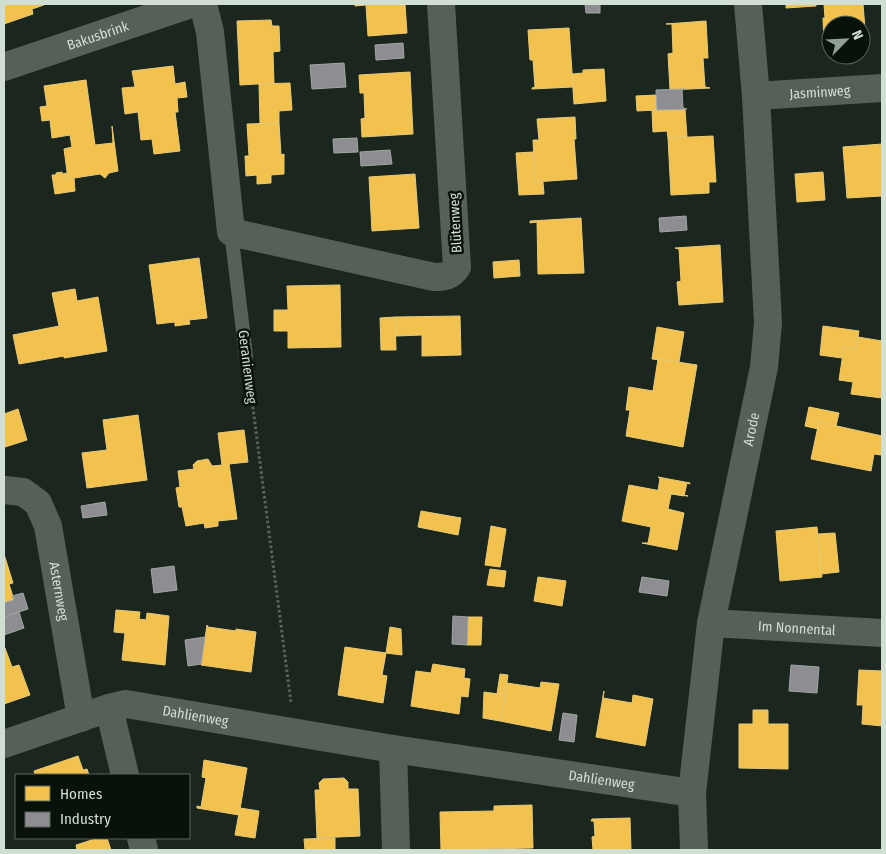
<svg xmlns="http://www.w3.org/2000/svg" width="886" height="854" font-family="'Fira Sans Condensed',sans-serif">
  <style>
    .homes { fill: #f2c14e; stroke: #e8ca76 }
    .industry { fill: #8d8d92; stroke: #a1a6a6 }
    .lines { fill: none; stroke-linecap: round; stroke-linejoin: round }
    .path { stroke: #5b645d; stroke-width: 3; stroke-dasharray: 2.5 2.5; stroke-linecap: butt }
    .service { stroke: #566058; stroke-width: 14 }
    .minor { stroke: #566058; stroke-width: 28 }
    .labels { text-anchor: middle; stroke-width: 5; stroke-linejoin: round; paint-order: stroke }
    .street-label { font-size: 14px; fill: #d1dfd3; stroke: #08120a }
  </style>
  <rect width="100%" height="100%" fill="#1b271e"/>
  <g class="homes">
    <polygon points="4,4 43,4 44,5 32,9 33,14 4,24"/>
    <polygon points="355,4 405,4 407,33 368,36 366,5 355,6"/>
    <polygon points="786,4 816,4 816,6 786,8"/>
    <polygon points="824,4 863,4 866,41 861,41 861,25 831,25 831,43 824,43 823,18 825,18"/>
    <polygon points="271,20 272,26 279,26 280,51 273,52 274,83 240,85 237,21"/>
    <polygon points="706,21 708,58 703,58 705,87 710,88 670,90 668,54 673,53 672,24 666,24"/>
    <polygon points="569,28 573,87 532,89 532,88 535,87 533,60 530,60 528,30"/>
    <polygon points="173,66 175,84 185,82 187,97 177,98 178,112 175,112 180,151 154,154 152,139 141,140 138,112 125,114 122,88 135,87 132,71"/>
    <polygon points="604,69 606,101 574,104 572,74 583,73 583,70"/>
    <polygon points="410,72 413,134 362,137 361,119 365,118 364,93 360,93 359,75"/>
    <polygon points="86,80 95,145 113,143 112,126 118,171 109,173 105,178 100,174 68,179 64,149 72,147 70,135 52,138 50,120 42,121 40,107 47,106 44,86"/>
    <polygon points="290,83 292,110 279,111 279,123 260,124 259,84"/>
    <polygon points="656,95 657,110 637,111 636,96"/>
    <polygon points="685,109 687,137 668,138 667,131 653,132 652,110"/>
    <polygon points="575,117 576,139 574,139 577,179 535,182 533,140 539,140 537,119"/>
    <polygon points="279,123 281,155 284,154 284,174 271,175 271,183 257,184 257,175 246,176 245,156 249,156 247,124"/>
    <polygon points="713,136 716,182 709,182 709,193 671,195 668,138"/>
    <polygon points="882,144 882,196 847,198 843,147"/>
    <polygon points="533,152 535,182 543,182 544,194 519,195 516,153"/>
    <polygon points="62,172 62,174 67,173 68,179 74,178 75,191 55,194 52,175 56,175 56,173"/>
    <polygon points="823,172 825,200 797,202 795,174"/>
    <polygon points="415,174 419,228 372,231 369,177"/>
    <polygon points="581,218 584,273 538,274 537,222 530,223 530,221"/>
    <polygon points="720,245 723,302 679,305 677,282 681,281 679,249 675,248"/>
    <polygon points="199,258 207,318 189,320 190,324 175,326 175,322 157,324 149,265"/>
    <polygon points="519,260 520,276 494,278 493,262"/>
    <polygon points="340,285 341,347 288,348 288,331 274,331 274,310 288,310 287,286"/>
    <polygon points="75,289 77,301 98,297 107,351 64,358 64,356 19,364 13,335 59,326 52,293"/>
    <polygon points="460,316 461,355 422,356 422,335 396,336 395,317"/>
    <polygon points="395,317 396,350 381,350 380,318"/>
    <polygon points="823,326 859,331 856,349 844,347 842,358 820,355"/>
    <polygon points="657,327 684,332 679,362 652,359"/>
    <polygon points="858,337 882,341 882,398 851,394 853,382 839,380 844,347 856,349"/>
    <polygon points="658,359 697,365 683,447 626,436 630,410 626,410 629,387 653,391"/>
    <polygon points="809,407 839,413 836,426 819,422 818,429 805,426"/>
    <polygon points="18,409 27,440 5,447 4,414"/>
    <polygon points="138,415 147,480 87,488 82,453 107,450 103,420"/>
    <polygon points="819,422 882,436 881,455 874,454 871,471 811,459"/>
    <polygon points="244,430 248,462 229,464 237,519 218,521 218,526 205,528 204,523 186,526 182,507 179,507 176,488 180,487 178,471 194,469 193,465 197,461 208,459 212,466 222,465 218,433"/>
    <polygon points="658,477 690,483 690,484 687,483 684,496 658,491 660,478"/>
    <polygon points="629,485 688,496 671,494 668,509 684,513 677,550 642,543 648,543 651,527 622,521"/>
    <polygon points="421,511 461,518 458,535 418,527"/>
    <polygon points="491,526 506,529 500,567 485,565"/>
    <polygon points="817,527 822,577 780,581 776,531"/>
    <polygon points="835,533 839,572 821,574 818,534"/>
    <polygon points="4,554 13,583 9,584 14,600 4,603"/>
    <polygon points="490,569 506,571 504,587 487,585"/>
    <polygon points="538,577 566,581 562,606 534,601"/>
    <polygon points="116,610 140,612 139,619 146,620 147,613 169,616 165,665 122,660 125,633 114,632"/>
    <polygon points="468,617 482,617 481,645 467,645"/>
    <polygon points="207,625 208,627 236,631 236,629 256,632 251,672 201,665"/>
    <polygon points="390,627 401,629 402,655 386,653"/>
    <polygon points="345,647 386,653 382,675 387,676 383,703 338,695"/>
    <polygon points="5,648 12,667 19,665 30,695 4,704 4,649"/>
    <polygon points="433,664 465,669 464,678 470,679 468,697 461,696 459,714 411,706 416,671 431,673"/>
    <polygon points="859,670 882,671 882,726 862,724 863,705 857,705"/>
    <polygon points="500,674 508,675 505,695 497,694"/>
    <polygon points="541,682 559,684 551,731 500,721 505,701 507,683 540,688"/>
    <polygon points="604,691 603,698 632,703 633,695 653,699 645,746 596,737"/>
    <polygon points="484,692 506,695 500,721 483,718"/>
    <polygon points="753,710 768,710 768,724 788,724 788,769 739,768 739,724 753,724"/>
    <polygon points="78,756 83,770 87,769 89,775 35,775 34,771"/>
    <polygon points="204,760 247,768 239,815 197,808 197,806 201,807 206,778 202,777"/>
    <polygon points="344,778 348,782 348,789 358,789 360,836 317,838 315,790 320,790 319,783 323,779"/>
    <polygon points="532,805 533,848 441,850 440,812 494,811 494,806"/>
    <polygon points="240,808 259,811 255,838 235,835"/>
    <polygon points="630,818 631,850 593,850 592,837 595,836 594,821 591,821 592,819"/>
    <polygon points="98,838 107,838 111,850 77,850 76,845"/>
    <polygon points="335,838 335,850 305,850 304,839"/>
  </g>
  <g class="industry">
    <polygon points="585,4 600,4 600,13 586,13"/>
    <polygon points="403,43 404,58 376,60 375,45"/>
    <polygon points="344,63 346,87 312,89 310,65"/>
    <polygon points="686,89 682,90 683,108 687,109 657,110 656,90"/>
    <polygon points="357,138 358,152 334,153 333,139"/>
    <polygon points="390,150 392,164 361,166 360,152"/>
    <polygon points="686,216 687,230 660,232 659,218"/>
    <polygon points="105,502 107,515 83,518 81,506"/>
    <polygon points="174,566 177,590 154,593 151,569"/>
    <polygon points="642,577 669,581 667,596 639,592"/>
    <polygon points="23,593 28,609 4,617 4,603 14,600 12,596"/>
    <polygon points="19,612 24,628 4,635 4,617"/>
    <polygon points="453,616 468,617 467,645 452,644"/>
    <polygon points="205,637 201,664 188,666 185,640"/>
    <polygon points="791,665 819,667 817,693 789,691"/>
    <polygon points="563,713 577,715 574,742 559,740"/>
  </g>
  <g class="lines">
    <polyline class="path" points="249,377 291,703"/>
    <polyline class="service" points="231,232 246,356"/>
    <g class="minor">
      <path d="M203,4L210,32L231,232L434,277C445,277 451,276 457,267L441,4"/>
      <path id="s1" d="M4,67L191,4"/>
      <path id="s2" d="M756,96L882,88"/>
      <path id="s3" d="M4,490L23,492L38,503L48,526L81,718"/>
      <path id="s4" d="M711,623L882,633"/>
      <polyline points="109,708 125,775"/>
      <path id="s5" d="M4,744L109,708L126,704L393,749L692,793"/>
      <polyline points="393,749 396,850"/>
      <polyline points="141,838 144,850"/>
      <path id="s6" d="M694,850L692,793L711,623L764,367L768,323L756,96L748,4"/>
    </g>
  </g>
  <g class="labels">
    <g class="street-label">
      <text dy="5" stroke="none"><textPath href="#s1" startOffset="99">Bakusbrink</textPath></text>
      <text dy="5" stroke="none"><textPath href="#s2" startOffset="64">Jasminweg</textPath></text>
      <text transform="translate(455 223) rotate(-93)" y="5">Blütenweg</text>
      <text transform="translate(248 367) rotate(83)" y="5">Geranienweg</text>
      <text dy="5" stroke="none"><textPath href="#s6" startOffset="426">Arode</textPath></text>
      <text dy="5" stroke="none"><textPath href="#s3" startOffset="129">Asternweg</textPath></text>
      <text dy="5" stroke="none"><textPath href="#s4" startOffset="86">Im Nonnental</textPath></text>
      <text dy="5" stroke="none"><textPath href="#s5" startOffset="199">Dahlienweg</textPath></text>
      <text dy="5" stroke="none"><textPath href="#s5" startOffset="610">Dahlienweg</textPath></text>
    </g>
  </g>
  <rect width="886" height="854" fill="none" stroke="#d1dfd3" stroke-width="10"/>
  <rect x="15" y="774" width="175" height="65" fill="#08120a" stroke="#58645a"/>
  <rect x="25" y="786" width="25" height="15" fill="#f2c14e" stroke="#58645a"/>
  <text x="60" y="799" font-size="15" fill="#d1dfd3">Homes</text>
  <rect x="25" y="812" width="25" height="15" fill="#8d8d92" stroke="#58645a"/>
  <text x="60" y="824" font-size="15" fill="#d1dfd3">Industry</text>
  <g transform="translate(846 40) rotate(66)"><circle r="24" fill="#08120a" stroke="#58645a"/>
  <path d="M0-4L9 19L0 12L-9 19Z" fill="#919f94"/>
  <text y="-8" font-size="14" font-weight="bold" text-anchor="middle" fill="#d1dfd3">N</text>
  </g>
</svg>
